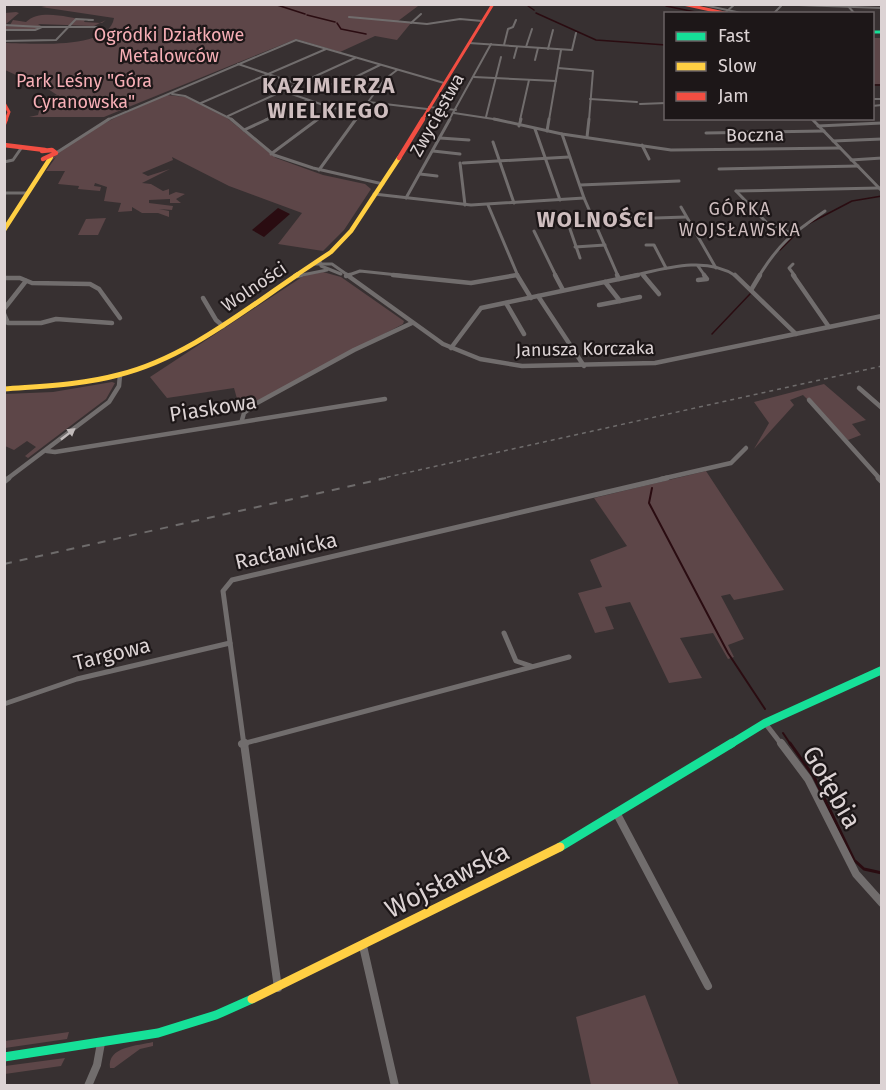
<svg xmlns="http://www.w3.org/2000/svg" width="886" height="1090" font-family="'Fira Sans',sans-serif">
  <style>
    .green { fill: #5d4648 }
    .water { fill: #2a0c11 }
    .lines { fill: none; stroke-linecap: round; stroke-linejoin: round }
    .stream-far2 { stroke: #2a0c11; stroke-width: 1.5 }
    .stream-far1 { stroke: #2a0c11; stroke-width: 2 }
    .stream { stroke: #2a0c11; stroke-width: 3 }
    .street-far4 { stroke: #716d6d; stroke-width: 2 }
    .street-far3 { stroke: #716d6d; stroke-width: 3 }
    .street-far2 { stroke: #716d6d; stroke-width: 4.5 }
    .street-far1 { stroke: #716d6d; stroke-width: 5 }
    .street { stroke: #716d6d; stroke-width: 8 }
    .fast-far2 { stroke: #16e098; stroke-width: 3 }
    .fast-far1 { stroke: #16e098; stroke-width: 8 }
    .fast { stroke: #16e098; stroke-width: 9 }
    .slow-far2 { stroke: #ffcf43; stroke-width: 4.5 }
    .slow-far1 { stroke: #ffcf43; stroke-width: 5 }
    .slow { stroke: #ffcf43; stroke-width: 9 }
    .jam-far1 { stroke: #f24e42; stroke-width: 3 }
    .jam { stroke: #f24e42; stroke-width: 4.5 }
    .rail-far1 { stroke: #6e6b6b; stroke-width: 1.5; stroke-dasharray: 4 4; stroke-linecap: butt }
    .rail { stroke: #6e6b6b; stroke-width: 2; stroke-dasharray: 8 8; stroke-linecap: butt }
    .oneway { fill: #c1baba }
    .labels { text-anchor: middle; stroke-width: 4.5; stroke-linejoin: round; paint-order: stroke }
    .far-park-label { font-size: 18px; fill: #f7afb6; stroke: #1d1718 }
    .far-street-label { font-size: 18px; fill: #dcd3d4; stroke: #1d1718 }
    .far-neighbourhood-label { font-size: 18px; letter-spacing: 1.5px; fill: #cfbebf; stroke: #1d1718 }
    .street-label { font-size: 21px; fill: #dcd3d4; stroke: #1d1718 }
    .far-district-label { font-size: 22px; font-weight: bold; letter-spacing: 1.5px; fill: #cfbebf; stroke: #1d1718 }
    .near-street-label { font-size: 26px; fill: #dcd3d4; stroke: #1d1718 }
  </style>
  <rect width="100%" height="100%" fill="#373031"/>
  <g class="green">
    <path d="M400,4L418,6L398,21L411,23L397,40L375,36L340,52L296,39L104,117H29L38,115L42,100L57,95L45,87H33L19,82L21,81L16,78V75L5,70L4,43C30,43 109,51 114,18L41,7L51,5Z"/>
    <path d="M16,12L19,13L6,24L10,25L13,20L26,22C40,8 70,18 85,20L84,22L102,23L106,20L94,26L38,24L41,26L36,29L5,30V13Z"/>
    <rect x="873" y="38" width="8" height="46"/>
    <path d="M167,95L185,97L227,118L276,158L323,175L365,184L371,189L344,230L323,251L278,244L302,213L229,186L172,157L173,160L142,173L148,176L170,169L142,183L151,184L163,191L169,189V195L176,192L185,194L176,199L181,203H170V199L149,200V203L173,206L172,210L159,209L169,211V217L158,213H142L132,207V211L118,212L121,203L104,201L107,187L95,183L94,186L101,187L100,191L78,189L79,186L58,184L65,171H46L56,157L50,162C66,137 134,109 167,95Z"/>
    <polygon points="106,218 98,235 78,235 86,219"/>
    <polygon points="323,272 341,277 404,321 403,324 253,403 241,413 234,388 167,398 150,377 305,275"/>
    <polygon points="112,382 115,383 106,399 28,458 25,456 36,447 27,441 14,450 5,446 5,394 53,392"/>
    <polygon points="824,384 866,420 852,424 861,435 848,440 803,395 790,400 794,405 754,449 769,423 754,402"/>
    <polygon points="706,471 784,590 734,600 730,594 721,596 744,639 728,645 734,657 728,659 713,633 680,638 702,678 669,683 630,602 605,607 614,629 595,633 578,593 602,587 590,560 627,546 594,498"/>
    <polygon points="645,995 679,1085 591,1085 576,1017"/>
    <polygon points="69,1032 67,1039 5,1048 5,1041"/>
    <path d="M153,1042V1046L140,1049L114,1068H110C107,1046 138,1046 153,1042Z"/>
    <polygon points="65,1058 61,1066 5,1074 5,1066"/>
  </g>
  <polygon class="water" points="278,208 290,214 264,237 252,230"/>
  <g class="lines">
    <g class="stream-far2">
      <polyline points="274,4 305,14"/>
      <polyline points="659,4 662,5"/>
      <polyline points="528,6 534,10"/>
      <polyline points="666,6 705,14"/>
      <polyline points="536,13 596,40 666,45"/>
      <polyline points="307,15 335,22"/>
      <polyline points="337,23 341,29 366,34"/>
      <polyline points="872,85 882,85"/>
      <polyline points="808,224 852,201 882,196"/>
      <polyline points="780,250 795,235"/>
      <polyline points="712,334 750,294"/>
    </g>
    <g class="stream-far1">
      <polyline points="652,488 649,503 728,653 765,709"/>
      <polyline points="783,733 791,745"/>
    </g>
    <polyline class="stream" points="790,743 814,777 854,860 864,869 882,873"/>
    <g class="street-far4">
      <polyline points="699,4 746,14"/>
      <polyline points="771,4 882,8"/>
      <polyline points="848,6 855,14"/>
      <polyline points="726,12 735,4"/>
      <polyline points="773,14 781,6"/>
      <polyline points="349,17 427,24 460,19 482,21"/>
      <polyline points="411,23 421,14"/>
      <polyline points="4,25 42,27 35,30 4,30"/>
      <polyline points="42,27 98,27"/>
      <polyline points="4,41 56,40 76,19 93,20 88,20"/>
      <polyline points="469,43 572,50 576,33"/>
      <polyline points="504,45 508,29 513,27 516,20"/>
      <polyline points="526,47 532,29"/>
      <polyline points="548,49 553,30"/>
      <polyline points="514,58 517,47"/>
      <polyline points="535,60 538,48"/>
      <polyline points="238,64 298,84"/>
      <polyline points="558,68 593,71 589,120"/>
      <polyline points="474,77 556,81"/>
      <polyline points="312,78 353,91 374,93"/>
      <polyline points="337,86 380,65"/>
      <polyline points="283,91 332,108 362,111"/>
      <polyline points="172,94 185,96 233,120"/>
      <polyline points="590,99 637,102"/>
      <polyline points="872,99 882,99"/>
      <polyline points="368,102 427,109"/>
      <polyline points="201,103 326,49"/>
      <polyline points="640,104 666,103"/>
      <polyline points="872,106 882,105"/>
      <polyline points="429,107 456,110"/>
      <polyline points="454,113 500,120"/>
      <polyline points="228,116 355,58"/>
      <polyline points="486,117 501,57"/>
      <polyline points="811,118 813,120"/>
      <polyline points="107,120 296,40 444,83"/>
      <polyline points="265,120 308,100"/>
      <polyline points="316,120 332,108"/>
      <polyline points="355,120 384,80 397,70"/>
      <polyline points="449,120 491,44"/>
      <polyline points="520,120 529,80"/>
      <polyline points="549,120 561,50"/>
    </g>
    <g class="street-far3">
      <polyline points="231,119 274,155 313,168 383,184"/>
      <polyline points="494,119 562,134 671,150 840,148"/>
      <polyline points="812,119 882,191"/>
      <polyline points="519,126 521,119"/>
      <polyline points="818,126 882,123"/>
      <polyline points="535,129 560,200"/>
      <polyline points="244,130 268,119"/>
      <polyline points="547,131 549,119"/>
      <polyline points="706,133 824,131"/>
      <polyline points="562,134 584,198 618,276"/>
      <polyline points="587,137 589,119"/>
      <polyline points="440,138 469,140"/>
      <polyline points="833,141 882,139"/>
      <polyline points="493,142 514,203"/>
      <polyline points="642,145 649,159"/>
      <polyline points="433,151 460,154"/>
      <polyline points="56,153 109,119"/>
      <polyline points="271,154 318,119"/>
      <polyline points="851,160 882,158"/>
      <polyline points="4,162 13,160 22,147"/>
      <polyline points="460,163 465,205"/>
      <polyline points="463,163 569,157"/>
      <polyline points="719,169 858,166"/>
      <polyline points="319,170 356,119"/>
      <polyline points="420,174 437,176"/>
      <polyline points="580,185 679,181"/>
      <polyline points="736,191 879,188"/>
      <polyline points="736,191 766,222 791,233"/>
      <polyline points="4,193 27,193"/>
      <polyline points="374,194 471,205 584,198"/>
      <polyline points="406,198 450,119"/>
      <polyline points="488,205 518,276"/>
      <polyline points="681,207 716,268"/>
      <polyline points="594,220 686,217"/>
      <polyline points="570,229 580,258"/>
      <polyline points="534,231 556,276"/>
      <polyline points="646,245 654,245 666,268"/>
      <polyline points="575,247 605,245"/>
      <polyline points="320,261 321,266 341,274"/>
      <polyline points="314,264 332,264 349,276"/>
      <polyline points="793,264 789,268 795,276"/>
      <polyline points="698,266 705,276"/>
      <polyline points="643,274 645,276"/>
      <polyline points="297,276 327,270"/>
      <polyline points="346,276 360,271 407,276"/>
      <polyline points="511,276 517,275"/>
      <path d="M631,276C663,269 706,255 736,276"/>
      <path d="M759,276C780,242 793,233 825,211"/>
    </g>
    <g class="street-far2">
      <polyline points="347,275 443,344 480,359 522,366 655,363 882,316"/>
      <polyline points="393,275 471,283 517,275"/>
      <polyline points="517,275 531,298"/>
      <polyline points="555,275 563,290"/>
      <polyline points="617,275 619,279"/>
      <polyline points="643,275 659,294"/>
      <polyline points="735,275 796,334"/>
      <polyline points="793,275 829,327"/>
      <polyline points="297,276 301,275"/>
      <polyline points="346,276 350,275"/>
      <polyline points="4,278 20,278 32,283 90,284 99,289 120,318"/>
      <polyline points="698,280 707,279 704,275"/>
      <polyline points="605,282 620,301 640,297"/>
      <polyline points="751,290 760,275"/>
      <polyline points="538,296 584,366"/>
      <polyline points="203,298 216,320 223,326"/>
      <polyline points="506,303 524,334"/>
      <polyline points="599,305 620,301"/>
      <polyline points="4,309 26,281"/>
      <polyline points="4,314 8,323 41,323 56,319 112,323"/>
      <polyline points="451,348 481,308 638,275"/>
      <polyline points="859,388 882,408"/>
      <polyline points="809,400 880,479"/>
      <polyline points="242,420 244,413 257,403 354,350 412,323"/>
      <polyline points="47,451 55,452 385,399"/>
      <polyline points="7,479 109,402 119,386 120,375"/>
      <polyline points="661,479 731,463 746,448"/>
    </g>
    <g class="street-far1">
      <polyline points="878,478 882,482"/>
      <polyline points="4,482 9,478"/>
      <polyline points="504,633 516,661 531,666"/>
      <polyline points="4,704 77,679 230,643"/>
      <polyline points="765,723 782,745"/>
      <polyline points="242,744 569,657"/>
      <polyline points="244,745 223,591 232,580 667,478"/>
    </g>
    <g class="street">
      <polyline points="244,743 278,988"/>
      <polyline points="781,743 808,779 856,874 882,903"/>
      <polyline points="242,744 245,743"/>
      <polyline points="617,814 708,986"/>
      <polyline points="363,946 395,1086"/>
      <polyline points="88,1086 97,1065 101,1043"/>
    </g>
    <polyline class="fast-far2" points="872,32 882,32"/>
    <polyline class="fast-far1" points="729,745 765,723 882,670"/>
    <g class="fast">
      <polyline points="560,847 732,743"/>
      <polyline points="4,1057 158,1033 216,1015 252,999"/>
    </g>
    <g class="slow-far2">
      <polyline points="4,230 51,157"/>
      <polyline points="295,276 331,252 351,231 399,158"/>
    </g>
    <path class="slow-far1" d="M4,389C42,386 81,385 118,375C184,359 242,312 297,275"/>
    <polyline class="slow" points="252,999 560,847"/>
    <g class="jam-far1">
      <polyline points="683,4 729,14"/>
      <polyline points="4,103 9,112 6,120"/>
      <polyline points="422,120 493,4"/>
    </g>
    <g class="jam">
      <polyline points="4,124 6,119"/>
      <polyline points="4,145 45,150"/>
      <polyline points="42,151 52,150 56,153 43,159"/>
      <polyline points="399,158 423,119"/>
    </g>
    <polyline class="rail-far1" points="379,479 882,366"/>
    <polyline class="rail" points="4,564 386,478"/>
  </g>
  <defs><path id="oneway-solid" d="M-6-.8H1V-3.2L6.5 0L1 3.2V.8H-6Z" transform="scale(1.5)"/></defs>
  <use class="oneway" href="#oneway-solid" transform="translate(68 434) rotate(-38)"/>
  <g class="labels">
    <g class="far-park-label">
      <text x="169" y="41">Ogródki Działkowe<tspan x="169" dy="21">Metalowców</tspan></text>
      <text x="84" y="87">Park Leśny "Góra<tspan x="84" dy="21">Cyranowska"</tspan></text>
    </g>
    <g class="far-street-label">
      <text transform="translate(437 115) rotate(-61)" y="6">Zwycięstwa</text>
      <text transform="translate(755 135) rotate(-1)" y="6">Boczna</text>
      <text transform="translate(254 287) rotate(-34)" y="6">Wolności</text>
      <text transform="translate(585 349) rotate(-1)" y="6">Janusza Korczaka</text>
    </g>
    <g class="far-neighbourhood-label">
      <text x="740" y="215">GÓRKA<tspan x="740" dy="21">WOJSŁAWSKA</tspan></text>
    </g>
    <g class="street-label">
      <text transform="translate(213 408) rotate(-9)" y="7">Piaskowa</text>
      <text transform="translate(286 551) rotate(-13)" y="7">Racławicka</text>
      <text transform="translate(112 654) rotate(-14)" y="7">Targowa</text>
    </g>
    <g class="far-district-label">
      <text x="329" y="93">KAZIMIERZA<tspan x="329" dy="25">WIELKIEGO</tspan></text>
      <text x="596" y="227">WOLNOŚCI</text>
    </g>
    <g class="near-street-label">
      <text transform="translate(832 787) rotate(60)" y="9">Gołębia</text>
      <text transform="translate(447 880) rotate(-27)" y="9">Wojsławska</text>
    </g>
  </g>
  <rect width="886" height="1090" fill="none" stroke="#dcd3d4" stroke-width="12"/>
  <rect x="664" y="12" width="210" height="108" fill="#1d1718" stroke="#696263" stroke-width="1.5"/>
  <rect x="676" y="32" width="30" height="9" fill="#16e098" stroke="#696263" stroke-width="1.5"/>
  <text x="718" y="42" font-size="18" fill="#dcd3d4">Fast</text>
  <rect x="676" y="62" width="30" height="9" fill="#ffcf43" stroke="#696263" stroke-width="1.5"/>
  <text x="718" y="72" font-size="18" fill="#dcd3d4">Slow</text>
  <rect x="676" y="92" width="30" height="9" fill="#f24e42" stroke="#696263" stroke-width="1.5"/>
  <text x="718" y="102" font-size="18" fill="#dcd3d4">Jam</text>
</svg>
